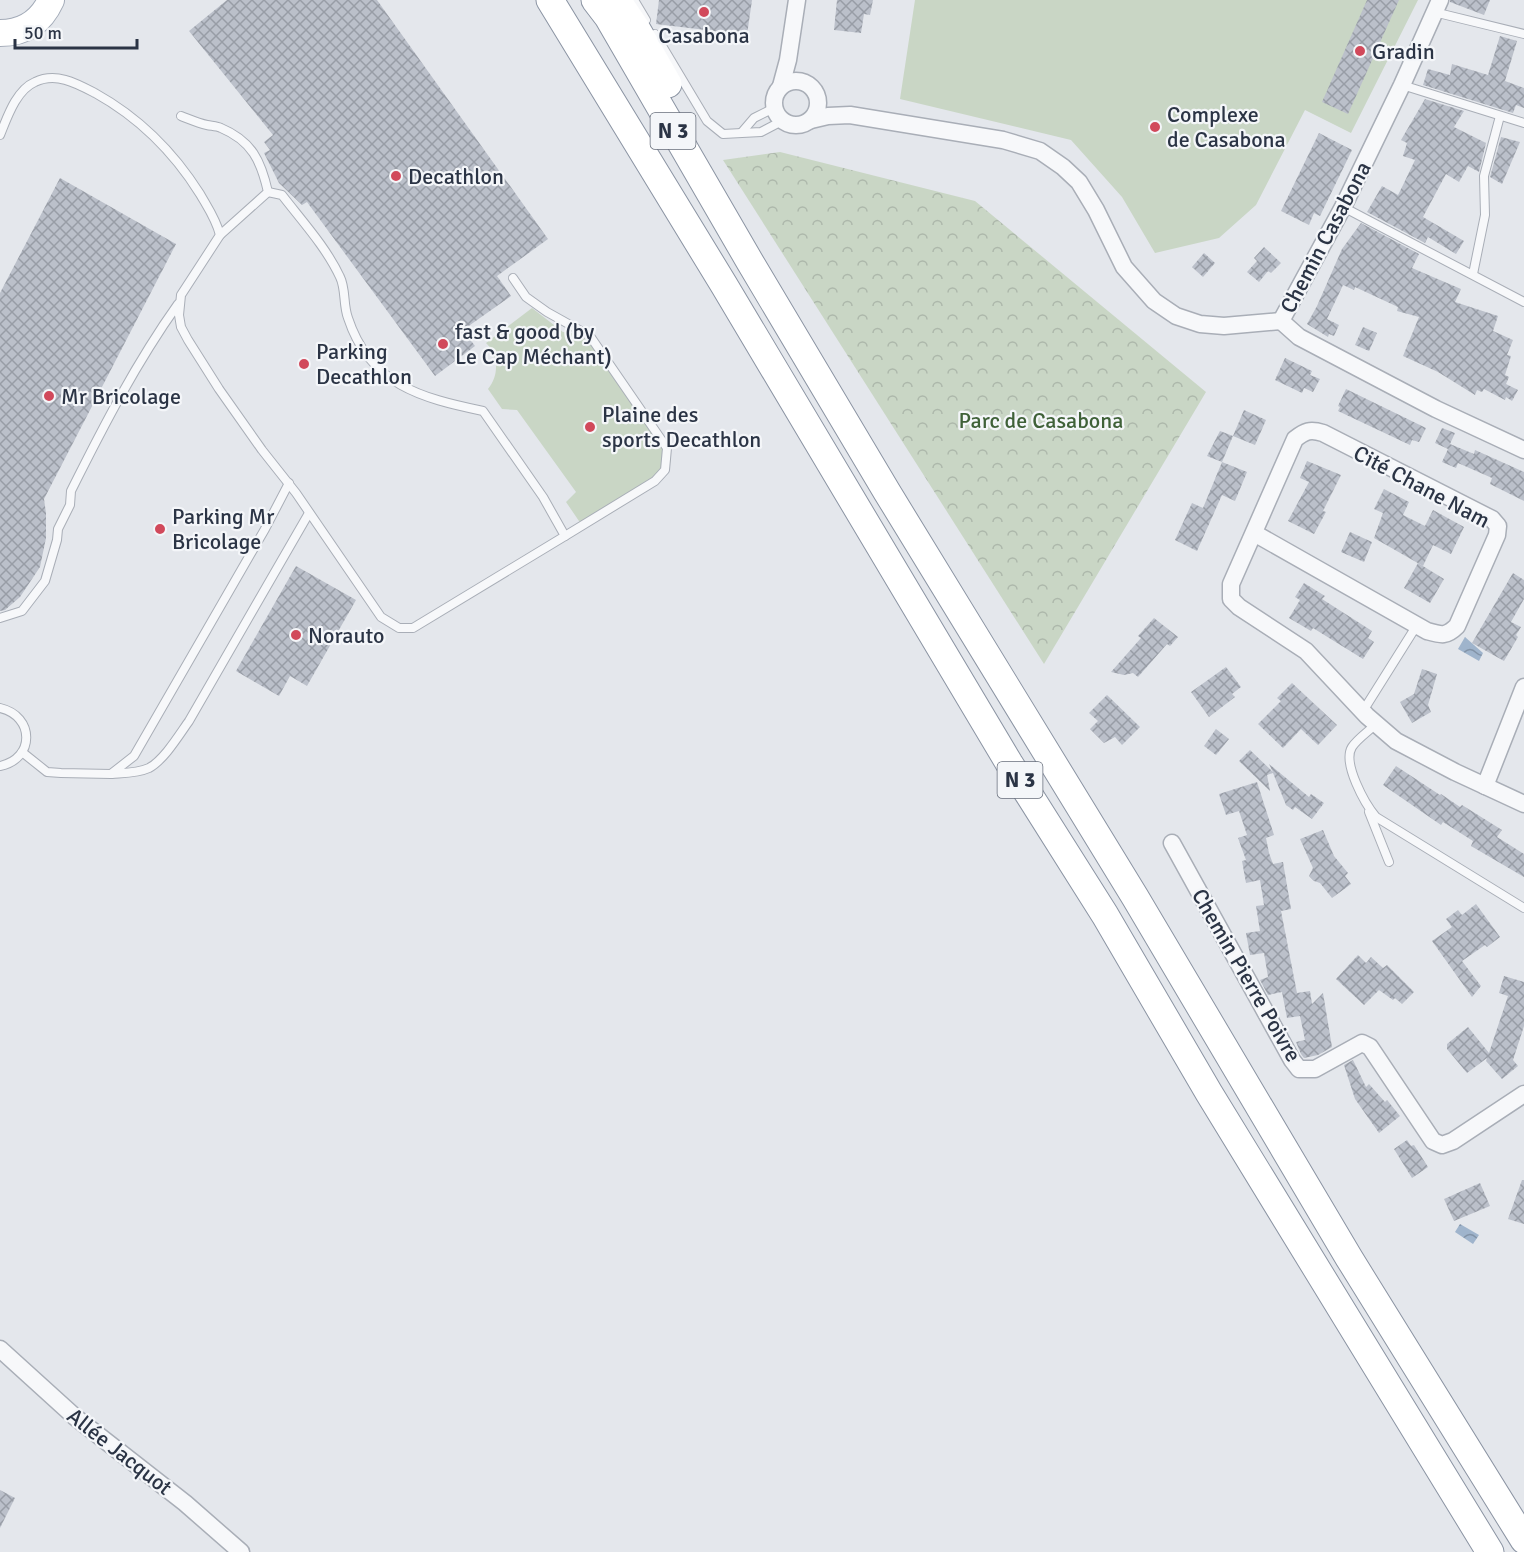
<svg xmlns="http://www.w3.org/2000/svg" width="1524" height="1552" font-family="Signika,sans-serif">
  <style>
    .grass { fill: #c9d6c5 }
    .forest { fill: url(#forest-crowns) }
    .water { fill: url(#water-waves) }
    .building { fill: url(#building-cross-hatch) }
    .lines { fill: none; stroke-linecap: round; stroke-linejoin: round }
    .service-casing { stroke: #a9aeb7; stroke-width: 10 }
    .minor-casing { stroke: #a9aeb7; stroke-width: 19 }
    .primary-casing { stroke: #a3abb8; stroke-width: 28 }
    .trunk-casing { stroke: #8b94a3; stroke-width: 29 }
    .service { stroke: #f7f8fa; stroke-width: 8 }
    .minor { stroke: #f7f8fa; stroke-width: 16 }
    .primary { stroke: #fff; stroke-width: 26 }
    .trunk { stroke: #fff; stroke-width: 27 }
    .poi-dot { fill: #d1495b; stroke: #f4f6f9; stroke-width: 2 }
    .labels { text-anchor: middle; stroke-width: 4.5; stroke-linejoin: round; paint-order: stroke }
    .shield { fill: #f4f6f9; stroke: #676e7b; stroke-width: 1.5 }
    .shield-label { font-size: 21px; font-weight: bold; fill: #2b3445 }
    .poi-label { font-size: 22px; fill: #2b3445; stroke: #f4f6f9; text-anchor: start }
    .street-label { font-size: 22px; fill: #2b3445; stroke: #f4f6f9 }
    .park-label { font-size: 22px; fill: #3f6138; stroke: #f4f6f9 }
  </style>
  <defs>
    <pattern id="forest-crowns" width="20" height="18" patternUnits="userSpaceOnUse" patternTransform="scale(1.5)"><rect width="20" height="18" fill="#c9d6c5"/><path d="M2 6a3 3 0 1 1 6 0M12 15a3 3 0 1 1 6 0" fill="none" stroke="#adb8ab"/></pattern>
    <pattern id="water-waves" width="16" height="10" patternUnits="userSpaceOnUse" patternTransform="scale(1.5)"><rect width="16" height="10" fill="#9fb4cc"/><path d="M0 5q4-4 8 0t8 0" fill="none" stroke="#8293a7"/></pattern>
    <pattern id="building-cross-hatch" width="8" height="8" patternUnits="userSpaceOnUse" patternTransform="scale(1.5)"><rect width="8" height="8" fill="#bbc0ca"/><path d="M0 0l8 8M0 8l8-8" fill="none" stroke="#989da6"/></pattern>
  </defs>
  <rect width="100%" height="100%" fill="#e4e7ec"/>
  <g class="grass">
    <polygon points="915,0 1418,0 1351,133 1305,110 1256,205 1219,238 1155,253 1122,197 1071,140 900,99"/>
    <path d="M532,308L563,332L578,334L593,345L663,444L671,459L669,467L591,524L579,521L566,502L576,492L517,410L502,409L488,389C499,376 499,356 486,343Z"/>
  </g>
  <polygon class="forest" points="780,152 975,201 1206,392 1044,664 723,160"/>
  <g class="water">
    <polygon points="1465,637 1483,653 1479,661 1458,649"/>
    <polygon points="1460,1224 1479,1235 1473,1244 1455,1232"/>
  </g>
  <g class="building">
    <polygon points="227,0 377,0 548,239 497,276 511,296 463,330 475,346 435,376 307,202 302,205 279,183 264,153 270,150 264,142 273,135 189,31"/>
    <polygon points="659,0 752,0 747,35 656,24"/>
    <polygon points="837,0 873,0 870,15 864,14 861,33 834,30"/>
    <polygon points="1367,0 1399,0 1348,114 1322,102"/>
    <polygon points="1450,0 1490,0 1484,15 1450,2"/>
    <polygon points="1500,36 1517,41 1505,81 1524,88 1524,108 1516,105 1513,113 1423,85 1428,69 1450,75 1452,64 1488,75"/>
    <polygon points="1425,99 1464,111 1454,127 1486,143 1479,172 1468,166 1459,182 1446,174 1423,217 1464,241 1456,254 1428,237 1425,243 1367,212 1382,186 1398,195 1403,185 1415,160 1403,156 1407,143 1401,140"/>
    <polygon points="1319,133 1352,150 1320,216 1314,213 1309,225 1281,211"/>
    <polygon points="1501,137 1520,142 1502,184 1490,177"/>
    <polygon points="60,178 176,244 44,499 46,513 46,538 40,567 20,597 5,610 0,611 0,293"/>
    <polygon points="1361,223 1419,254 1412,268 1461,289 1455,302 1498,316 1493,331 1513,340 1507,355 1511,356 1505,375 1509,377 1506,384 1518,390 1512,401 1506,397 1505,400 1484,389 1482,392 1477,390 1475,395 1438,372 1403,356 1419,317 1397,311 1398,307 1355,287 1354,290 1343,285 1327,319 1339,325 1334,336 1329,334 1328,337 1307,324 1317,306 1342,249"/>
    <polygon points="1264,247 1281,263 1271,273 1268,271 1259,282 1247,272 1257,261 1254,258"/>
    <polygon points="1204,253 1215,263 1203,277 1192,267"/>
    <polygon points="1363,327 1377,333 1369,351 1355,345"/>
    <polygon points="1285,358 1312,371 1310,375 1320,379 1313,392 1304,388 1302,393 1275,380"/>
    <polygon points="1346,389 1426,428 1419,442 1412,440 1410,445 1338,411 1340,407 1338,406"/>
    <polygon points="1244,410 1266,420 1255,445 1233,436"/>
    <polygon points="1442,428 1455,433 1450,444 1474,454 1475,450 1524,472 1524,501 1490,484 1492,478 1458,463 1456,468 1442,462 1448,449 1435,443"/>
    <polygon points="1220,431 1233,436 1222,462 1247,472 1235,501 1222,495 1197,551 1175,540 1192,503 1203,508 1222,462 1207,456"/>
    <polygon points="1307,461 1341,475 1323,511 1326,512 1314,534 1288,521 1309,482 1300,478"/>
    <polygon points="1384,489 1409,502 1403,515 1425,526 1433,510 1464,527 1451,554 1433,545 1423,566 1374,538 1383,513 1374,509"/>
    <polygon points="1350,532 1372,542 1364,562 1341,552"/>
    <polygon points="1418,563 1444,579 1430,603 1404,588"/>
    <polygon points="296,566 356,600 307,686 290,676 279,696 236,671"/>
    <polygon points="1513,573 1524,580 1524,599 1511,622 1521,627 1516,635 1518,637 1504,661 1472,643"/>
    <polygon points="1304,583 1325,596 1322,599 1372,631 1368,638 1374,642 1363,659 1313,628 1311,631 1289,618 1300,600 1295,597"/>
    <polygon points="1154,618 1178,637 1170,646 1167,644 1138,677 1133,673 1124,675 1111,672 1141,638 1138,636"/>
    <polygon points="1226,667 1241,687 1232,694 1235,697 1209,717 1191,692"/>
    <polygon points="1422,669 1437,674 1428,705 1431,712 1412,723 1400,702 1414,694"/>
    <polygon points="1292,683 1337,725 1318,745 1301,729 1283,748 1258,724 1281,701 1277,698"/>
    <polygon points="1107,695 1140,727 1122,745 1115,737 1104,743 1090,729 1098,721 1089,713"/>
    <polygon points="1216,729 1229,739 1216,755 1204,746"/>
    <polygon points="1250,750 1273,772 1269,764 1309,797 1311,794 1324,803 1312,819 1295,807 1293,810 1286,805 1273,773 1267,775 1270,791 1239,761"/>
    <polygon points="1396,766 1440,795 1441,794 1460,807 1462,805 1502,830 1497,837 1524,854 1524,877 1471,846 1473,841 1443,822 1441,825 1383,785"/>
    <polygon points="1257,782 1274,835 1266,838 1269,853 1273,864 1283,862 1291,909 1281,911 1297,993 1310,991 1312,1004 1323,993 1332,1047 1318,1055 1304,1058 1301,1054 1296,1042 1305,1040 1300,1016 1287,1018 1282,992 1268,995 1260,980 1268,977 1264,953 1250,955 1246,933 1260,931 1256,906 1264,905 1260,880 1246,883 1242,861 1246,860 1238,838 1247,835 1239,811 1226,815 1219,794"/>
    <polygon points="1323,830 1334,856 1348,873 1345,876 1351,884 1332,898 1320,883 1314,881 1309,876 1313,868 1300,839"/>
    <polygon points="1476,904 1500,937 1487,947 1485,945 1462,961 1481,986 1472,997 1432,941 1452,927 1446,919 1458,910 1462,915"/>
    <polygon points="1358,955 1366,963 1371,957 1383,968 1387,965 1414,992 1402,1004 1395,998 1393,1000 1379,990 1364,1005 1336,979"/>
    <polygon points="1504,976 1524,982 1524,1026 1513,1060 1518,1066 1502,1079 1486,1061 1487,1058 1467,1073 1447,1049 1447,1044 1468,1027 1489,1053 1508,996 1499,993"/>
    <polygon points="1353,1060 1366,1087 1369,1084 1385,1102 1387,1100 1400,1116 1379,1133 1355,1099 1344,1065"/>
    <polygon points="1407,1140 1411,1146 1414,1145 1428,1167 1412,1178 1394,1149"/>
    <polygon points="1522,1180 1524,1180 1524,1224 1508,1219"/>
    <polygon points="1480,1183 1490,1206 1454,1221 1444,1199"/>
    <polygon points="0,1490 15,1498 0,1528"/>
  </g>
  <g class="lines">
    <g class="service-casing">
      <g id="service">
        <polyline points="634,0 646,20"/>
        <polyline points="1434,12 1524,34"/>
        <polyline points="655,34 707,121 723,134 761,132 782,121"/>
        <polyline points="1402,85 1524,123"/>
        <path d="M181,116C189,119 198,123 207,125C212,126 217,126 221,128C252,141 261,161 268,192L220,235"/>
        <polyline points="742,132 754,118 774,108"/>
        <path d="M0,135C7,118 16,90 35,82C56,72 76,83 95,93C140,118 173,151 200,194C208,208 216,219 220,235L181,295L179,315L181,327L188,340L219,389L262,450L296,493L381,617L399,628H413L565,536L543,497L483,411C421,398 370,385 348,318C343,305 346,289 340,277C326,247 302,221 282,195L268,192"/>
        <polyline points="1343,207 1524,302"/>
        <polyline points="1473,274 1485,215 1484,176 1500,116"/>
        <polyline points="513,278 526,297 547,312 590,336 667,448 665,470 655,481 565,536"/>
        <path d="M0,618L22,611L45,581L57,540L58,529L70,505L71,491C103,427 136,363 178,304"/>
        <path d="M0,708C35,716 35,759 0,766"/>
        <polyline points="1363,711 1417,625"/>
        <path d="M1376,724C1369,731 1357,739 1352,747C1342,763 1365,804 1376,817L1524,908"/>
        <polyline points="22,752 47,772 61,773 111,774 134,756 265,529 289,483"/>
        <path d="M112,774C124,773 138,773 149,768C164,760 179,735 189,721L309,513"/>
        <polyline points="1369,812 1389,862"/>
      </g>
    </g>
    <g class="minor-casing">
      <g id="minor">
        <circle cx="796" cy="103" r="22"/>
        <polyline points="781,86 788,60 797,0"/>
        <polyline points="811,120 828,116 850,115 1003,140 1040,151 1063,167 1079,182 1096,210 1124,267 1154,301 1176,316 1200,324 1224,326 1281,321"/>
        <polyline points="1281,321 1343,207 1402,85 1440,0"/>
        <polyline points="1281,321 1299,337 1436,409 1524,450"/>
        <path d="M1254,533L1427,631C1441,635 1446,637 1457,626L1497,535L1498,526L1492,519L1323,433C1310,429 1305,431 1295,439L1231,584V599L1239,607L1306,651L1367,716L1396,741L1455,772L1524,804"/>
        <polyline points="1485,786 1524,687"/>
        <polyline points="1172,843 1292,1060 1299,1069 1315,1069 1362,1043 1370,1047 1433,1141 1442,1145 1453,1141 1524,1094"/>
        <polyline points="0,1349 75,1417 185,1503 241,1552"/>
      </g>
    </g>
    <g class="primary-casing">
      <path id="primary" d="M0,33C24,33 41,22 51,0"/>
    </g>
    <g class="trunk-casing">
      <g id="trunk">
        <polyline points="550,0 724,285 1009,763 1105,915 1209,1093 1490,1552"/>
        <polyline points="595,0 608,17 750,262 887,492 1135,897 1349,1258 1524,1540"/>
        <polyline points="617,0 636,28 668,84"/>
      </g>
    </g>
    <use href="#service" class="service"/>
    <use href="#minor" class="minor"/>
    <use href="#primary" class="primary"/>
    <use href="#trunk" class="trunk"/>
  </g>
  <g class="poi-dot">
    <circle cx="704" cy="12" r="6"/>
    <circle cx="1360" cy="51" r="6"/>
    <circle cx="1155" cy="127" r="6"/>
    <circle cx="396" cy="176" r="6"/>
    <circle cx="443" cy="344" r="6"/>
    <circle cx="304" cy="364" r="6"/>
    <circle cx="49" cy="396" r="6"/>
    <circle cx="590" cy="427" r="6"/>
    <circle cx="160" cy="529" r="6"/>
    <circle cx="296" cy="635" r="6"/>
  </g>
  <g class="labels">
    <g class="shield">
      <rect x="650.5" y="113" width="45" height="36" rx="4.5"/>
      <rect x="997.5" y="762" width="45" height="36" rx="4.5"/>
    </g>
    <g class="shield-label">
      <text x="673" y="138">N 3</text>
      <text x="1020" y="787">N 3</text>
    </g>
    <g class="poi-label">
      <text x="704" y="43" text-anchor="middle">Casabona</text>
      <text x="1372" y="59">Gradin</text>
      <text x="1167" y="122">Complexe<tspan x="1167" dy="25">de Casabona</tspan></text>
      <text x="408" y="184">Decathlon</text>
      <text x="455" y="339">fast &amp; good (by<tspan x="455" dy="25">Le Cap Méchant)</tspan></text>
      <text x="316" y="359">Parking<tspan x="316" dy="25">Decathlon</tspan></text>
      <text x="61" y="404">Mr Bricolage</text>
      <text x="602" y="422">Plaine des<tspan x="602" dy="25">sports Decathlon</tspan></text>
      <text x="172" y="524">Parking Mr<tspan x="172" dy="25">Bricolage</tspan></text>
      <text x="308" y="643">Norauto</text>
    </g>
    <g class="street-label">
      <text transform="translate(1325 237) rotate(-62)" y="8">Chemin Casabona</text>
      <text transform="translate(1422 486) rotate(28)" y="8">Cité Chane Nam</text>
      <text transform="translate(1247 975) rotate(60)" y="8">Chemin Pierre Poivre</text>
      <text transform="translate(120 1451) rotate(38)" y="8">Allée Jacquot</text>
    </g>
    <g class="park-label">
      <text x="1041" y="428">Parc de Casabona</text>
    </g>
  </g>
  <path d="M15 39v9h122v-9" fill="none" stroke="#2b3445" stroke-width="3"/>
  <text x="24" y="39" font-size="18" fill="#2b3445" stroke="#f4f6f9" stroke-width="4.5" paint-order="stroke">50 m</text>
</svg>
